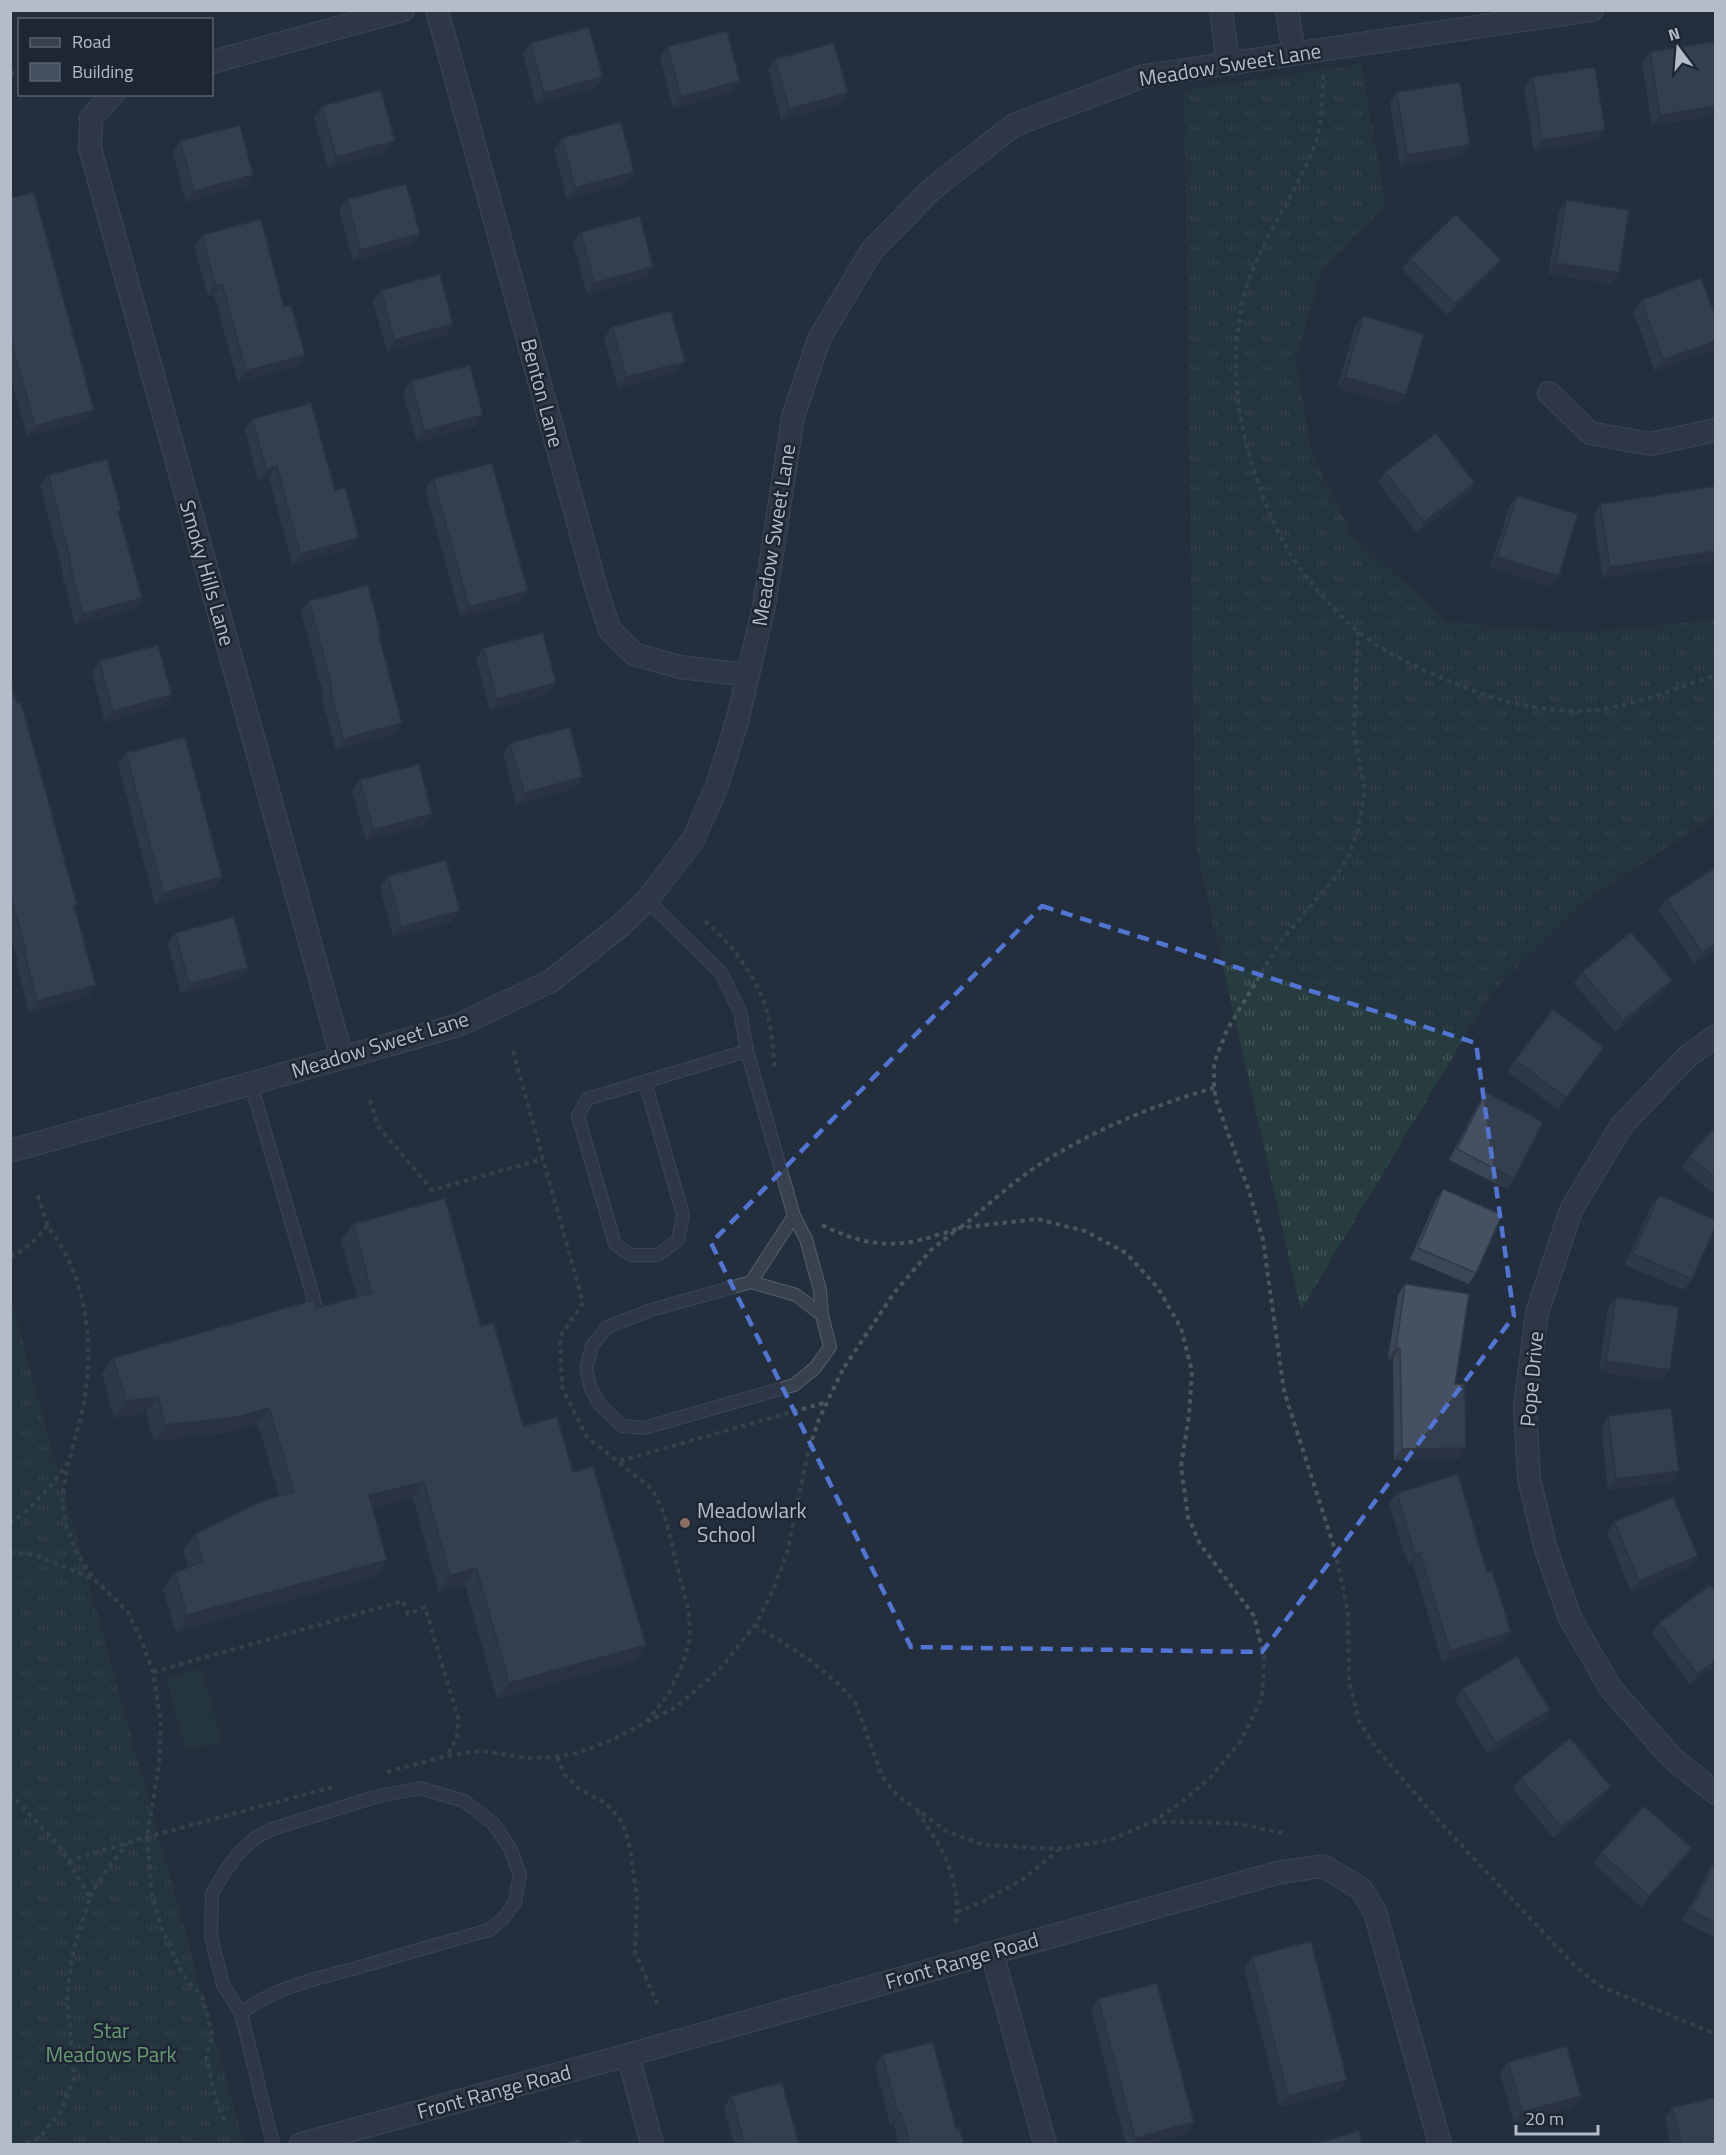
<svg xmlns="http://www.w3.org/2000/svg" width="1726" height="2155" font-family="'Titillium Web',sans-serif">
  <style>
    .grass { fill: url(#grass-tufts) }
    .pitch { fill: #263c3f }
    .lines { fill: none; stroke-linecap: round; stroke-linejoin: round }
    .service-casing { stroke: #565f6c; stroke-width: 14 }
    .minor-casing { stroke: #565f6c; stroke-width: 24 }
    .path { stroke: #44595c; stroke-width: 4; stroke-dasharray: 4.5 4.5; stroke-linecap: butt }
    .service { stroke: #38414e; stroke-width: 12 }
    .minor { stroke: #38414e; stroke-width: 22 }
    .wall { fill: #3b4654 }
    .shaded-wall { fill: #303945 }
    .building { fill: #455162; stroke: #303945; stroke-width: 1.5 }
    .marked { fill: none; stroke: #5274d3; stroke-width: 4.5; stroke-dasharray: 12 8; stroke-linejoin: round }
    .education-dot { fill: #8d6e63; stroke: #1d2633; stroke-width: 2 }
    .labels { text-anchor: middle; stroke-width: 5; stroke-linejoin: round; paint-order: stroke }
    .street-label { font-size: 21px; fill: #b4bcc9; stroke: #1d2633 }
    .poi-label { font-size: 21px; fill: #b4bcc9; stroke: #1d2633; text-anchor: start }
    .park-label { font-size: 21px; fill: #6b9a76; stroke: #1d2633 }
  </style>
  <defs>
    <pattern id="grass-tufts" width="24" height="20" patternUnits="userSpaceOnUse" patternTransform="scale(1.5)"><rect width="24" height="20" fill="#263c3f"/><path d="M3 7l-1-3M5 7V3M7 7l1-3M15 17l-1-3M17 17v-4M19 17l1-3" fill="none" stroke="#435659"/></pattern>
  </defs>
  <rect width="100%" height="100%" fill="#242f3e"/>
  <g class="grass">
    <polygon points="1361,64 1386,204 1323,270 1295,359 1312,453 1351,533 1447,622 1577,633 1702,621 1715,618 1716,815 1580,905 1491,993 1301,1310 1195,843 1184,90"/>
    <polygon points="11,1301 243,2141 230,2144 11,2144"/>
  </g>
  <polygon class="pitch" points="202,1668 222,1741 186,1751 166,1678"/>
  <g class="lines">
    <g class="service-casing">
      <g id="service">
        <polyline points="647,900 721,973 740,1012 747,1051 794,1216 806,1239 820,1290 822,1315 830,1347 815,1368 794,1385 644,1428 622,1426 600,1405 591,1389 586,1368 592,1346 607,1327 651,1310 751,1282 796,1295 822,1315"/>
        <polyline points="645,1082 683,1215 678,1240 658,1255 631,1255 615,1244 578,1116 587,1099 747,1051"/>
        <polyline points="251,1084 317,1310"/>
        <polyline points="751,1282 794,1216"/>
        <path d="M241,2013C275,1987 319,1978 360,1967C403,1954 446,1942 489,1930L503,1919L515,1902L520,1875L510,1848L493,1823L464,1801L420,1788L375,1797L272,1829L255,1838L237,1855L224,1873L212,1894L211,1937L223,1985L241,2013L273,2144"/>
      </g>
    </g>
    <g class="minor-casing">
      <g id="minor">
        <polyline points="437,10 597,591 610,630 634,654 680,667 748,675"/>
        <polyline points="1221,10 1228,63"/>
        <polyline points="1287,10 1294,54"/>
        <polyline points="212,62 403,10"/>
        <polyline points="113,94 91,118 90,148 342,1058"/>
        <polyline points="1549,393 1590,433 1650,444 1716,430"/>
        <polyline points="1716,1036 1688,1056 1622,1125 1571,1210 1537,1313 1525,1407 1529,1479 1546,1549 1570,1618 1611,1689 1673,1759 1716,1793"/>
        <polyline points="10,1151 459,1025 551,981 620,926 647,900 693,840 717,786 738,718 764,606 793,417 819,339 872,250 933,188 1014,125 1144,76 1592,10"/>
        <polyline points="992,1953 1045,2144"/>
        <polyline points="628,2055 652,2144"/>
        <polyline points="301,2144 628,2055 1277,1873 1323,1866 1361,1889 1375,1912 1440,2144"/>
      </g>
    </g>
    <g class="path">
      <polyline points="10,72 20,74"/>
      <path d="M1323,75C1323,95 1322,125 1315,144C1294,202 1248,254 1240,316C1238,331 1236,346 1236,361C1234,423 1263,517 1299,567C1316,590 1335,611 1356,630C1379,650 1418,668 1447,680C1487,698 1528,709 1571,711C1618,713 1672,689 1716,675"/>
      <polyline points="1358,632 1354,734 1365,790 1358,829 1349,856 1334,879 1280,942 1227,1030 1214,1063 1214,1088 1216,1100 1249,1191 1263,1240 1284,1391 1335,1550 1348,1612 1349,1681 1359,1721 1376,1748 1447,1830 1576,1967 1600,1986 1716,2034"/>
      <path d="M705,921C732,945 754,973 766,1008C772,1026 772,1049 775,1068"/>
      <polyline points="513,1051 583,1303 560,1337 562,1387 587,1437 652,1489 664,1513 689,1613 690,1638 683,1664 668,1695 646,1722"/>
      <polyline points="370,1100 378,1126 432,1190 543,1159"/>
      <path d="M822,1225C862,1245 894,1250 937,1235C944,1233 953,1231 959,1228C968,1223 976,1214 984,1208C1005,1190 1026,1172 1050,1158C1101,1127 1157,1104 1214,1088"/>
      <path d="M10,1257C27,1249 37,1239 48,1225"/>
      <polyline points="620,1461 827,1402"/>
      <polyline points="68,1462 62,1502 67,1528 77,1553 93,1578 128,1612 140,1637 153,1672 161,1723 159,1764 147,1837 152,1893 161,1927 179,1967 189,1983 202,1996 213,2036 206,2054 214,2092 218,2107 225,2121"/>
      <path d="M10,1524C32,1507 52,1487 67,1464C71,1457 73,1446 75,1438C93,1382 94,1318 70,1263C65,1251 56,1239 49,1228C44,1217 41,1204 37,1193"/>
      <polyline points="10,1552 35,1555 92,1578"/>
      <polyline points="755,1625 810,1660 841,1686 856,1704 882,1776 897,1795 946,1831 984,1845 1059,1849 1110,1840 1152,1822 1183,1801 1210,1778 1241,1741 1262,1698 1264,1657 1254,1616 1200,1544 1188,1517 1181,1466 1189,1415 1192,1371 1181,1328 1158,1288 1126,1253 1085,1231 1037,1219 959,1228 931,1250 894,1293 843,1369"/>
      <polyline points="153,1672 403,1601 408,1614 425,1607 458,1718 457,1737 447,1756"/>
      <polyline points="557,1757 564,1774 579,1789 607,1804 623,1823 630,1848 637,1899 635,1952 659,2008"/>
      <polyline points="387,1772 447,1756 481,1751 528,1758 557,1757 577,1753 612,1740 676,1707 720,1669 755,1625 773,1590 787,1553 808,1452 819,1419 844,1367"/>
      <polyline points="10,1793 59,1846 90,1897 74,1947 67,1994 74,2078 61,2111 40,2137 25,2144"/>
      <path d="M917,1811C943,1849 961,1878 956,1926"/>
      <polyline points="1153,1822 1234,1823 1287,1834"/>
      <polyline points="68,1861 147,1837 333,1787"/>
      <polyline points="90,1897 107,1869 127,1844"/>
      <polyline points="957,1912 984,1901 1025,1878 1058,1850"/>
    </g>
    <use href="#service" class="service"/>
    <use href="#minor" class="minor"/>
  </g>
  <g class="wall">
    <polygon points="1716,41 1715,115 1652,126 1642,63 1650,52"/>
    <polygon points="530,43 603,77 595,88 536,104 523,54"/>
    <polygon points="667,47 732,92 673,108 660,57"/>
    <polygon points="775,59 848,93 840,104 781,120 768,70"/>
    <polygon points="1532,77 1605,130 1597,141 1534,151 1524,88"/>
    <polygon points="1397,92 1462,156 1400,166 1390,103"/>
    <polygon points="322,106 387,152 328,168 314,117"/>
    <polygon points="562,138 634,172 627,183 567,199 554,149"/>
    <polygon points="180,141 253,175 245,186 186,202 173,152"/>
    <polygon points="10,198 94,410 86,421 27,436 10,375"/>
    <polygon points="347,199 420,234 412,244 353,261 339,210"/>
    <polygon points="1566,200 1611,284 1548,274 1559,211"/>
    <polygon points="581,232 653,267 646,278 587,294 573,243"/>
    <polygon points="202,235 284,307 305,355 297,366 238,382 214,295 208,296 194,246"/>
    <polygon points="1410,259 1493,271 1447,315 1402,269"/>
    <polygon points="381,290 453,324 446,335 387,351 373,301"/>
    <polygon points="1641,300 1716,318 1716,348 1655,371 1633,311"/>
    <polygon points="1363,316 1406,395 1399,406 1337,388 1355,327"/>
    <polygon points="612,327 677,372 618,388 604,338"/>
    <polygon points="411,381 483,415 476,426 417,442 403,392"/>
    <polygon points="252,419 335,490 359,538 351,548 292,564 269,477 258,480 245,429"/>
    <polygon points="1385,472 1475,483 1468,494 1417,533 1378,483"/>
    <polygon points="48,475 119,513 142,598 134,609 75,625 62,574 63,572 40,486"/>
    <polygon points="433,479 520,602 461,618 425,489"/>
    <polygon points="1716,486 1716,561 1603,578 1593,515 1600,504"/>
    <polygon points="1517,496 1551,586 1490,568 1509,507"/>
    <polygon points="309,601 379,638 395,734 336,750 322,700 324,697 301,612"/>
    <polygon points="483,648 556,683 548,694 490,710 476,659"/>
    <polygon points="99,661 172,695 164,706 105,722 92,672"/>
    <polygon points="10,681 75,907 89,996 29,1012 16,962 18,960 10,933"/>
    <polygon points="510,743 583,777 576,788 516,804 503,754"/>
    <polygon points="126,753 222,877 214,888 155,904 118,764"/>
    <polygon points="360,780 432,814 425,825 366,841 352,791"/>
    <polygon points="1716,867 1716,950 1694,964 1659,910 1667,899"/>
    <polygon points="388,876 452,922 393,937 380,887"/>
    <polygon points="175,933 248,968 240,979 181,994 168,944"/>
    <polygon points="1582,972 1665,991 1615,1032 1574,983"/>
    <polygon points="1604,1047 1558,1109 1507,1071 1515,1060"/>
    <polygon points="1486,1092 1514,1179 1507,1189 1449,1160 1479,1103"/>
    <polygon points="1716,1126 1716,1196 1682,1167 1689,1156"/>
    <polygon points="1443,1189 1476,1273 1469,1284 1410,1259 1436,1200"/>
    <polygon points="1659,1195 1692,1279 1684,1290 1625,1265 1651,1206"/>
    <polygon points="353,1224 481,1326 523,1426 573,1472 634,1661 497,1699 465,1585 439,1592 413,1498 372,1508 387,1560 376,1576 176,1632 163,1589 175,1573 188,1567 183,1550 195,1534 279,1496 258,1424 226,1433 154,1441 146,1413 114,1418 102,1374 113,1358 316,1308 357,1297 341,1240"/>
    <polygon points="1405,1284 1466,1448 1458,1459 1394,1460 1393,1359 1388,1358 1398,1295"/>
    <polygon points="1616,1297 1670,1370 1662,1381 1599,1372 1608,1308"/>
    <polygon points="1608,1416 1679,1471 1672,1482 1608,1490 1601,1427"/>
    <polygon points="1397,1493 1487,1572 1511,1632 1503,1643 1442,1662 1413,1564 1408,1565 1389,1504"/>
    <polygon points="1614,1522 1698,1556 1690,1567 1631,1592 1607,1533"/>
    <polygon points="1716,1592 1716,1665 1690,1685 1652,1633 1659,1623"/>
    <polygon points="1462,1689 1543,1721 1488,1754 1455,1700"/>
    <polygon points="1521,1778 1603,1798 1554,1838 1513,1789"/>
    <polygon points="1601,1853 1684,1859 1641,1907 1594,1864"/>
    <polygon points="1716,1859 1716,1938 1682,1921 1712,1864"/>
    <polygon points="1252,1957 1347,2080 1339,2091 1280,2107 1244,1968"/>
    <polygon points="1098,1999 1194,2122 1187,2133 1144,2145 1126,2145 1091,2010"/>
    <polygon points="882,2055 956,2128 964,2145 899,2145 894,2124 890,2125 875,2066"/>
    <polygon points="1508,2062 1573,2107 1514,2123 1500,2073"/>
    <polygon points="731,2096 799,2145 734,2145 724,2107"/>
    <polygon points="1672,2108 1716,2145 1671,2145 1665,2119"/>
  </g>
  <g class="shaded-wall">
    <polygon points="603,77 595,88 536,104 544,93"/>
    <polygon points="740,81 732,92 673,108 681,97"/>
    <polygon points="848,93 840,104 781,120 789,109"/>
    <polygon points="1716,106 1715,115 1652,126 1660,115"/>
    <polygon points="1605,130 1597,141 1534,151 1542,140"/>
    <polygon points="395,141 387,152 328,168 336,157"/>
    <polygon points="1470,145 1462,156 1400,166 1407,155"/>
    <polygon points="634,172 627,183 567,199 575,188"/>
    <polygon points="253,175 245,186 186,202 194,191"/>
    <polygon points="420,234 412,244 353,261 360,250"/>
    <polygon points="1501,260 1493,271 1447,315 1455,304"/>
    <polygon points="1556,263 1619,273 1611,284 1548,274"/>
    <polygon points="653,267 646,278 587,294 594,283"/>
    <polygon points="222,284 214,295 208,296 215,285"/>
    <polygon points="453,324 446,335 387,351 394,340"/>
    <polygon points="1716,341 1716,348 1655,371 1663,360"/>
    <polygon points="305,355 297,366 238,382 246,371"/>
    <polygon points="685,362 677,372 618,388 626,377"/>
    <polygon points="1345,377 1406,395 1399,406 1337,388"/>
    <polygon points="94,410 86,421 27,436 35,426"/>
    <polygon points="483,415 476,426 417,442 424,431"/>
    <polygon points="277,466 269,477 258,480 266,469"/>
    <polygon points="1475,483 1468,494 1417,533 1424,522"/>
    <polygon points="359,538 351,548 292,564 300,554"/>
    <polygon points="1716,551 1716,561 1603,578 1610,567"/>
    <polygon points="1497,557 1559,576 1551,586 1490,568"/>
    <polygon points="528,591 520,602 461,618 469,607"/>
    <polygon points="142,598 134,609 75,625 83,614"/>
    <polygon points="556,683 548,694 490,710 497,699"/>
    <polygon points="172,695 164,706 105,722 113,711"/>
    <polygon points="402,723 395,734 336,750 343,739"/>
    <polygon points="583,777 576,788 516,804 524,793"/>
    <polygon points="432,814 425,825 366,841 373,830"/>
    <polygon points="222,877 214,888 155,904 163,893"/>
    <polygon points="460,911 452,922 393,937 401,927"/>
    <polygon points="1716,944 1716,950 1694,964 1702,953"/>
    <polygon points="248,968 240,979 181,994 189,984"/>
    <polygon points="1672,980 1665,991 1615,1032 1623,1021"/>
    <polygon points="96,985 89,996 29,1012 37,1001"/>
    <polygon points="1396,1348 1400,1348 1393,1359 1388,1358"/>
    <polygon points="1606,1361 1670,1370 1662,1381 1599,1372"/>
    <polygon points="158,1397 146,1413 114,1418 126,1401"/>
    <polygon points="269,1408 258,1424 226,1433 154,1441 165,1425"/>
    <polygon points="1466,1448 1458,1459 1394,1460 1402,1449"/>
    <polygon points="1679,1471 1672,1482 1608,1490 1616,1479"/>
    <polygon points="424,1482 413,1498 358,1511 369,1495"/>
    <polygon points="1420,1553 1413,1564 1408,1565 1415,1555"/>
    <polygon points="1698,1556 1690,1567 1631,1592 1639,1581"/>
    <polygon points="387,1560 376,1576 176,1632 187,1615"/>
    <polygon points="476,1568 465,1585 439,1592 450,1576"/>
    <polygon points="1511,1632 1503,1643 1442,1662 1450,1651"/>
    <polygon points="646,1645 634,1661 497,1699 509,1683"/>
    <polygon points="1716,1660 1716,1665 1690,1685 1697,1674"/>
    <polygon points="1550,1710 1543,1721 1488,1754 1496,1743"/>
    <polygon points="1611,1787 1603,1798 1554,1838 1561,1827"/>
    <polygon points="1692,1848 1684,1859 1641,1907 1649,1896"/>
    <polygon points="1347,2080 1339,2091 1280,2107 1288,2096"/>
    <polygon points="1581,2096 1573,2107 1514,2123 1522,2112"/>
    <polygon points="901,2113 894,2124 890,2125 898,2114"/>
    <polygon points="1194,2122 1187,2133 1144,2145 1131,2145 1135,2138"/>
  </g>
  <g class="building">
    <polygon points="589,27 603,77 544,93 530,43"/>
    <polygon points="727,31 740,81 681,97 667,47"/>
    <polygon points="1716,41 1716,106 1660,115 1650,52"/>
    <polygon points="834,43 848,93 789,109 775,59"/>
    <polygon points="1595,67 1605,130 1542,140 1532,77"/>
    <polygon points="1460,82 1470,145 1407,155 1397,92"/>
    <polygon points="381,90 395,141 336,157 322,106"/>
    <polygon points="621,122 634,172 575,188 562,138"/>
    <polygon points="240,125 253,175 194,191 180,141"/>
    <polygon points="406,184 420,234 360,250 347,199"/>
    <polygon points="34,192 94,410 35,426 10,337 10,198"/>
    <polygon points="1566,200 1629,210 1619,273 1556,263"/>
    <polygon points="1456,214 1501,260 1455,304 1410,259"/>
    <polygon points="640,216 653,267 594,283 581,232"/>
    <polygon points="261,219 284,307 291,305 305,355 246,371 222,284 215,285 202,235"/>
    <polygon points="440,274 453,324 394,340 381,290"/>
    <polygon points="1701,278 1716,318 1716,341 1663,360 1641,300"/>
    <polygon points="671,311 685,362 626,377 612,327"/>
    <polygon points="1363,316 1424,334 1406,395 1345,377"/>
    <polygon points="470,365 483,415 424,431 411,381"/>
    <polygon points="311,403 335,490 345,487 359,538 300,554 277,466 266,469 252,419"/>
    <polygon points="1436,433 1475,483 1424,522 1385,472"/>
    <polygon points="107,459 121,510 118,511 142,598 83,614 69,563 71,563 48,475"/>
    <polygon points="492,463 528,591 469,607 433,479"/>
    <polygon points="1716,486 1716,551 1610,567 1600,504"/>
    <polygon points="1517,496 1578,514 1559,576 1497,557"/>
    <polygon points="368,585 381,635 379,636 402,723 343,739 330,689 332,688 309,601"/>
    <polygon points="543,633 556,683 497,699 483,648"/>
    <polygon points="158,645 172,695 113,711 99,661"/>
    <polygon points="10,681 17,703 21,702 77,905 74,906 96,985 37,1001 24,951 26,951 10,894"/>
    <polygon points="570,727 583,777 524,793 510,743"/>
    <polygon points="185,737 222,877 163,893 126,753"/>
    <polygon points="419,764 432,814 373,830 360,780"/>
    <polygon points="446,860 460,911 401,927 388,876"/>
    <polygon points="1716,867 1716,944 1702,953 1667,899"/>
    <polygon points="234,917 248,968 189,984 175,933"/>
    <polygon points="1631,932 1672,980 1623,1021 1582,972"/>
    <polygon points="1553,1009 1604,1047 1566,1098 1515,1060"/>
    <polygon points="1486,1092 1543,1122 1514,1179 1457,1149"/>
    <polygon points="1716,1126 1716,1178 1689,1156"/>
    <polygon points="1443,1189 1502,1215 1476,1273 1418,1248"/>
    <polygon points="1659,1195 1716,1220 1716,1225 1692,1279 1633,1254"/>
    <polygon points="445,1198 481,1326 494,1323 523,1426 557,1417 573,1472 593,1466 646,1645 509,1683 476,1568 450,1576 424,1482 369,1495 387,1560 187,1615 175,1573 202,1561 195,1534 262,1501 294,1492 269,1408 237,1417 165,1425 158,1397 126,1401 113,1358 314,1300 316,1308 372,1293 353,1224"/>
    <polygon points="1405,1284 1469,1294 1455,1384 1465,1384 1466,1448 1402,1449 1400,1348 1396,1348"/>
    <polygon points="1616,1297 1679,1307 1670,1370 1606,1361"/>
    <polygon points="1671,1408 1679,1471 1616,1479 1608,1416"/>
    <polygon points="1458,1474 1487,1572 1492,1571 1511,1632 1450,1651 1420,1553 1415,1555 1397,1493"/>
    <polygon points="1673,1497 1698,1556 1639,1581 1614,1522"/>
    <polygon points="1710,1585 1716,1592 1716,1660 1697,1674 1659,1623"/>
    <polygon points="1517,1656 1550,1710 1496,1743 1462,1689"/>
    <polygon points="1570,1738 1611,1787 1561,1827 1521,1778"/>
    <polygon points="1644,1806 1692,1848 1649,1896 1601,1853"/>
    <polygon points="1716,1861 1716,1923 1690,1910"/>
    <polygon points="1311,1941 1347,2080 1288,2096 1252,1957"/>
    <polygon points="1157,1983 1194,2122 1135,2138 1098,1999"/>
    <polygon points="933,2042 956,2128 959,2127 964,2145 910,2145 901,2113 898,2114 882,2055"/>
    <polygon points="1567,2046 1581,2096 1522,2112 1508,2062"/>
    <polygon points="782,2082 799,2145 745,2145 731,2096"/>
    <polygon points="1716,2097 1716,2145 1682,2145 1672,2108"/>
    <polygon points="1359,2131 1363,2145 1310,2145"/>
    <polygon points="579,2139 580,2145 556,2145"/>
  </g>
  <path d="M0 0H1726V2155H0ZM1042,906L1476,1043L1514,1316L1262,1652L911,1647L711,1243Z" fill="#242f3e" fill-opacity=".55" fill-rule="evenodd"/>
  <path class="marked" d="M1042,906L1476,1043L1514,1316L1262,1652L911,1647L711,1243Z"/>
  <circle class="education-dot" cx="685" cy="1523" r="6"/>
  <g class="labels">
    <g class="street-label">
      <text transform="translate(1230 65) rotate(-9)" y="7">Meadow Sweet Lane</text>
      <text transform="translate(542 393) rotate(75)" y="7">Benton Lane</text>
      <text transform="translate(774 535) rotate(-81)" y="7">Meadow Sweet Lane</text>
      <text transform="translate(207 573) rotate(74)" y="7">Smoky Hills Lane</text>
      <text transform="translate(380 1045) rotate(-17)" y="7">Meadow Sweet Lane</text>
      <text transform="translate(1532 1379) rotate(-85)" y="7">Pope Drive</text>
      <text transform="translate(962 1961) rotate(-16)" y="7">Front Range Road</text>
      <text transform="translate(494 2092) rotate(-15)" y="7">Front Range Road</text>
    </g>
    <g class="poi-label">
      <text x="697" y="1518">Meadowlark<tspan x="697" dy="24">School</tspan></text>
    </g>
    <g class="park-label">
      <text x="111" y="2038">Star<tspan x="111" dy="24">Meadows Park</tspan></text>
    </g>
  </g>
  <rect width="1726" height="2155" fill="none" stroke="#b4bcc9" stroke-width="24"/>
  <rect x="18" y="18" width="195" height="78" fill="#1d2633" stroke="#59626f" stroke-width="1.5"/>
  <rect x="30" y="38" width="30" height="9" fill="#38414e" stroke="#59626f" stroke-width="1.5"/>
  <text x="72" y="48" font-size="18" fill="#b4bcc9">Road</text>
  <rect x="30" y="63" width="30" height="18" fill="#455162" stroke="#59626f" stroke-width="1.5"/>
  <text x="72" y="78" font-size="18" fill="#b4bcc9">Building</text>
  <g transform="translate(1678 48) rotate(344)" stroke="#1d2633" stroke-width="4.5" paint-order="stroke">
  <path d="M0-4.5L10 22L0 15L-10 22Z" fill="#b4bcc9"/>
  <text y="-9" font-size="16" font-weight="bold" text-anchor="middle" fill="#b4bcc9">N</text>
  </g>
  <path d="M1516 2125v9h82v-9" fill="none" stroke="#b4bcc9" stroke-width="3"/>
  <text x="1525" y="2125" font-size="18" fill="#b4bcc9" stroke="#1d2633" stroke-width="4.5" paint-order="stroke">20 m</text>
</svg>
